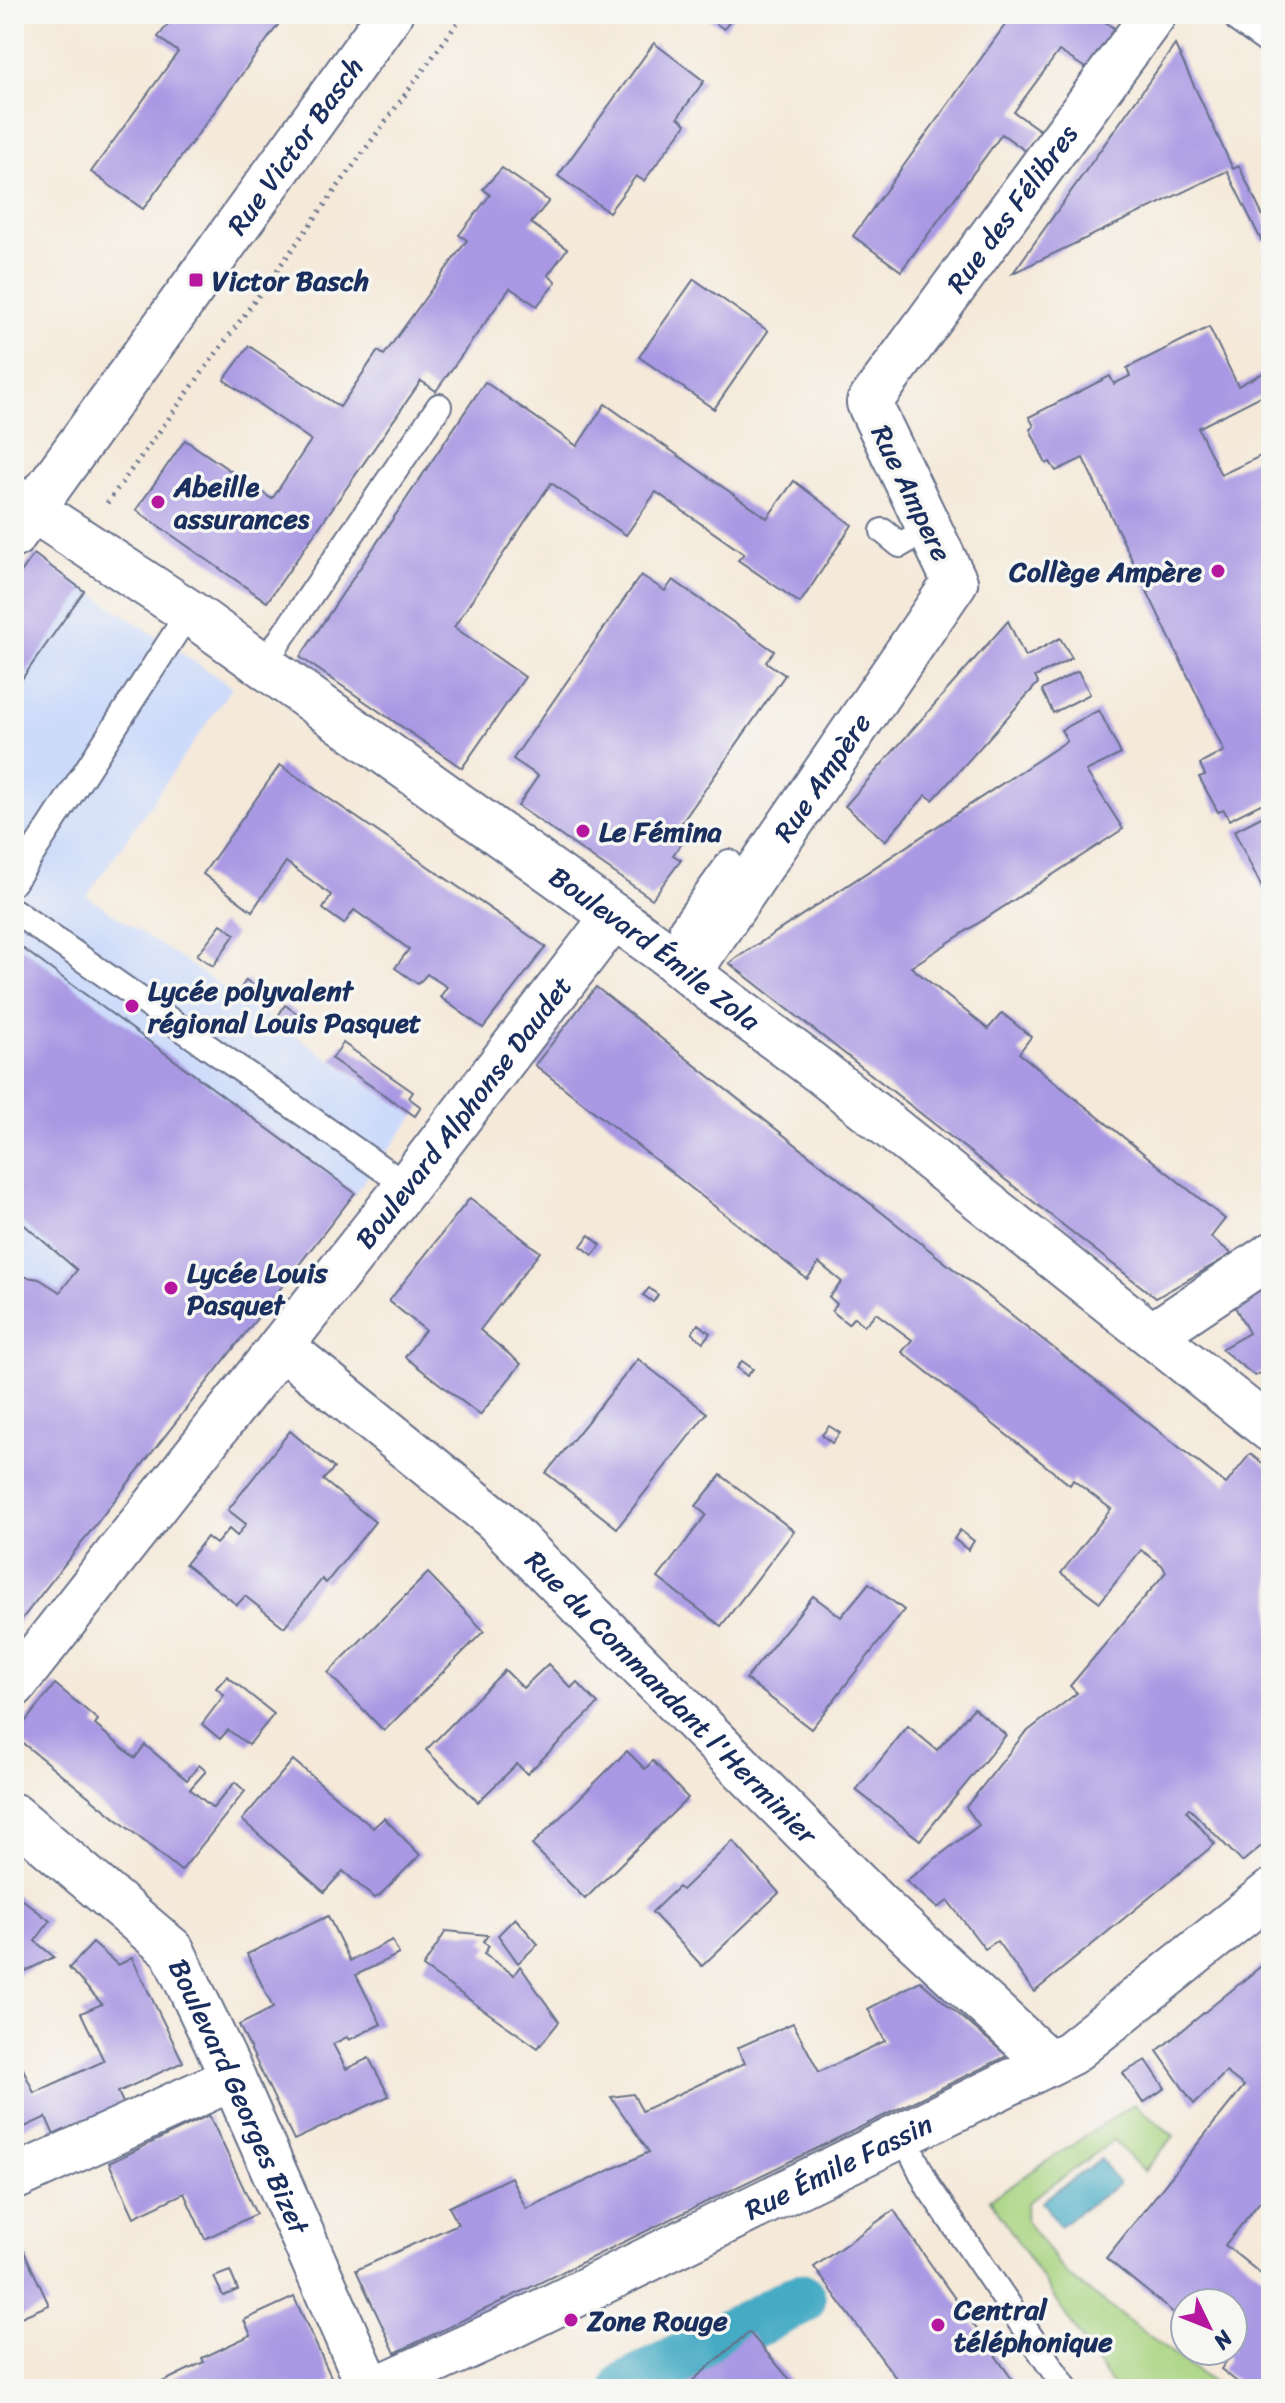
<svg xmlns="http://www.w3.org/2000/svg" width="1285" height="2403" font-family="Sriracha,sans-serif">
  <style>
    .built { fill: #cddbfa }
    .green { fill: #a9d481; stroke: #628270; stroke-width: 2 }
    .water { fill: #44aac4; stroke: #306c91; stroke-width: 2 }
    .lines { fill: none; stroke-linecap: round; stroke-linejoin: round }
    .canal { stroke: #44aac4; stroke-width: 52 }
    .building { fill: #a998e3 }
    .lane-casing { stroke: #677089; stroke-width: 28 }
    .street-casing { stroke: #677089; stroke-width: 48 }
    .path { stroke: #677089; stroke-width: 5; stroke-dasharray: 2 6; stroke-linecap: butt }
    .lane { stroke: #fff; stroke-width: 24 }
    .street { stroke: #fff; stroke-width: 44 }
    .poi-dot { fill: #b5179e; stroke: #f6f6f2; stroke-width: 3 }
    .labels { text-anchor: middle; stroke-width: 7; stroke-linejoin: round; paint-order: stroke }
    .street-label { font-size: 28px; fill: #1b2f5e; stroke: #f6f6f2 }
    .poi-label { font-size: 28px; font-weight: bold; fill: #1b2f5e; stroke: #f6f6f2; text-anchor: start }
  </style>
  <rect width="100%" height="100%" fill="#f6f6f2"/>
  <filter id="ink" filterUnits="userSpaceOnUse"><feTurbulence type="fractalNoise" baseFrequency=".0125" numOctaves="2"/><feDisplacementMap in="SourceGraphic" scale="16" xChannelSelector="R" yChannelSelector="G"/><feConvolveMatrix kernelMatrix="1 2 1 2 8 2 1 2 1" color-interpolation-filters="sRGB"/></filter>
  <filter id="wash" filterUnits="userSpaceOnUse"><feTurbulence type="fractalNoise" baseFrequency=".006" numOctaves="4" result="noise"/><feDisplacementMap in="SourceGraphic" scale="32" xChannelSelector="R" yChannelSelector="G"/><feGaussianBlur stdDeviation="1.8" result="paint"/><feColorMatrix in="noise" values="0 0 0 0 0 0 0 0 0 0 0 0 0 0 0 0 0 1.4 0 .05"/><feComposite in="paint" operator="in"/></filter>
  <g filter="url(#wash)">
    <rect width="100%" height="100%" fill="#f5e9d9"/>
    <polygon class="built" points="38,557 232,687 87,896 415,1116 14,1629 14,586"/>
    <polygon class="green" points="1134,2104 1174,2136 1144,2172 1114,2140 1027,2203 1025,2219 1066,2274 1221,2389 1114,2389 990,2199"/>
    <polygon class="water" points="1101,2159 1119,2184 1059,2226 1042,2201"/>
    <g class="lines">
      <polyline class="canal" points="628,2386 800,2299"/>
    </g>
    <g id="blocks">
      <g class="building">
        <polygon points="176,14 199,14 204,18 206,14 286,14 143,209 91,172 178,52 158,37"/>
        <polygon points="702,14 735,14 724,29"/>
        <polygon points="1013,14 1094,14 1115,29 1087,69 1059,51 1014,112 1041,131 1027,152 1002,134 901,271 853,236"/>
        <polygon points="654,43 704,81 678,117 686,124 644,181 636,176 609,212 558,176"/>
        <polygon points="1175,45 1233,169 1239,166 1268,227 1271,225 1271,243 1269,239 1262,242 1227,171 1013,273"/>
        <polygon points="502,168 549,201 531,223 567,249 548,275 556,282 537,306 510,288 436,391 421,381 267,602 136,510 185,440 272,499 311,440 224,380 249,346 340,407 378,351 384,355 467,240 459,235 490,195 483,189"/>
        <polygon points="694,279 768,331 714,409 639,357"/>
        <polygon points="1209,327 1238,386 1271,369 1271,391 1198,428 1221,475 1271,451 1271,799 1229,820 1224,810 1218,812 1199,777 1205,775 1200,764 1224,751 1083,458 1056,471 1050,462 1046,464 1030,429 1034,426 1029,417 1110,376 1114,384 1130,376 1127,368"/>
        <polygon points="485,382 577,446 605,404 767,518 794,481 852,525 800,603 738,560 744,554 656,492 626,535 551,483 454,627 525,677 462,768 300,657"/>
        <polygon points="34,554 84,591 14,690 14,582"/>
        <polygon points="641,575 665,591 673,580 774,651 766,662 785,675 676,831 685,838 673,855 681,860 652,899 518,806 538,776 513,759"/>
        <polygon points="1008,621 1025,657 1060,638 1072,658 1035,677 1038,683 933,800 926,795 885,841 845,806"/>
        <polygon points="1078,671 1090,694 1053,713 1042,690"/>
        <polygon points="1099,710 1121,754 1086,771 1123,829 911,967 988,1029 1002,1013 1031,1037 1019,1053 1225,1219 1211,1237 1232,1254 1156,1298 729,963 1067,741 1061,730"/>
        <polygon points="280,765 546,947 483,1028 440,997 447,987 427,974 418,984 395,968 409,949 354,910 344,924 323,909 331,895 286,862 252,911 203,874"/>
        <polygon points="1271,812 1271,906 1234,831"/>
        <polygon points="221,924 235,934 213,966 197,955"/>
        <polygon points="14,942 355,1193 14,1629 14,1275 39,1279 60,1292 77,1270 14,1216"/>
        <polygon points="246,980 258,989 249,1003 237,995"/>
        <polygon points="596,987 1226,1484 1250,1454 1271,1470 1271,1838 1242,1862 1189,1808 1186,1811 1215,1844 1034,1992 997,1941 985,1949 948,1901 937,1908 906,1881 979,1825 966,1807 1024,1734 1077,1693 1070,1686 1166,1572 1162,1565 1141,1550 1100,1602 1061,1573 1111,1509 1073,1480 1070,1485 902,1352 912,1340 876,1313 864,1326 854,1317 848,1324 832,1311 837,1304 829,1297 842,1282 819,1263 807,1279 535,1065"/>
        <polygon points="285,1005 299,1015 289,1030 275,1021"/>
        <polygon points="343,1043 413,1092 409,1098 421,1107 415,1116 332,1059"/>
        <polygon points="470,1198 540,1252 480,1330 521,1364 480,1415 405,1357 425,1330 389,1301"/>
        <polygon points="589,1235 601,1245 593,1255 581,1246"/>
        <polygon points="1271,1284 1271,1367 1255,1376 1221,1349 1249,1333 1234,1305"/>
        <polygon points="649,1288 658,1295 653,1302 643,1295"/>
        <polygon points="698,1324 710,1333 703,1342 692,1333"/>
        <polygon points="638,1359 707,1413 617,1528 546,1473"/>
        <polygon points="742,1361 753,1369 747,1376 737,1368"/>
        <polygon points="829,1426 840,1433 832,1443 822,1435"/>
        <polygon points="290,1431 334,1468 323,1480 375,1522 326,1583 322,1579 284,1627 245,1596 237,1605 185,1564 207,1537 216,1544 229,1529 237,1536 246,1524 228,1510"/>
        <polygon points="721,1475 794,1531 721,1626 658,1578 706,1515 696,1506"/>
        <polygon points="960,1530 974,1541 968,1550 954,1539"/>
        <polygon points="428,1573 484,1631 384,1731 328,1673"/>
        <polygon points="869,1583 904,1610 811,1729 746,1679 813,1596 841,1617"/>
        <polygon points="548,1664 571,1688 577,1682 598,1704 527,1774 517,1764 478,1802 426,1750 505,1670 523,1688"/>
        <polygon points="227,1676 274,1714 249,1745 228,1730 220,1739 202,1724 224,1695 216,1688"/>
        <polygon points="55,1684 98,1720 95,1725 135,1758 145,1745 187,1780 199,1765 206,1771 190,1789 213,1808 235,1782 245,1791 181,1871 14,1736"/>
        <polygon points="974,1708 1006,1735 920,1840 856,1790 908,1726 937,1750"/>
        <polygon points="627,1751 645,1769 653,1761 688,1798 585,1899 532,1845"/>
        <polygon points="293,1760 373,1828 384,1818 420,1855 379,1896 374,1898 343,1871 324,1892 242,1820"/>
        <polygon points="733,1841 779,1893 702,1966 652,1912 678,1887 682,1890"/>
        <polygon points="14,1893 50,1921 35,1941 54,1957 14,1977"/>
        <polygon points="328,1916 350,1961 392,1940 399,1954 356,1975 381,2024 349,2040 347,2037 333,2044 346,2069 369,2058 389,2096 294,2140 239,2025 273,2008 247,1954"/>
        <polygon points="515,1918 538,1944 518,1963 498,1935"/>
        <polygon points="446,1931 488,1935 483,1942 489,1946 484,1954 514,1975 520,1966 559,2022 538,2048 423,1967"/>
        <polygon points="93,1943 118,1965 132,1958 183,2062 118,2092 125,2107 56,2140 46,2117 14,2132 14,2062 19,2060 34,2093 104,2061 81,2013 102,2004 69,1968"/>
        <polygon points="1271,1958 1271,2188 1225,2245 1271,2282 1271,2389 1246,2389 1221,2369 1229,2358 1221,2351 1233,2351 1233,2303 1185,2303 1185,2322 1106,2258 1244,2086 1226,2072 1194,2104 1157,2051"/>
        <polygon points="920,1981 1007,2056 395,2353 356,2270 458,2224 449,2207 511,2177 526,2209 649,2152 611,2097 633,2094 642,2111 745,2063 737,2048 793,2023 819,2072 885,2041 868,2009"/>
        <polygon points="1146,2060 1165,2088 1143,2103 1123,2073"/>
        <polygon points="209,2115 256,2214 205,2239 184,2193 134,2217 109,2163"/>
        <polygon points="894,2210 910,2235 1019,2389 904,2389 814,2267"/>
        <polygon points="14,2230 49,2305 14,2320"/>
        <polygon points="230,2271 238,2290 223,2296 214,2277"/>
        <polygon points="294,2297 333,2381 316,2389 148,2389 204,2362 202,2358 251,2335 244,2320"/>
        <polygon points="749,2332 798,2389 683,2389"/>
      </g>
    </g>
  </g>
  <g filter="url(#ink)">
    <use href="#blocks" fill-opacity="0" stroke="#677089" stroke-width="2"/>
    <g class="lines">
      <g class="lane-casing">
        <g id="lane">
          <polyline points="883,531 900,545 929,528"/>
          <polyline points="263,665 439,406"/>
          <polyline points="14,882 189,612"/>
          <polyline points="14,911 407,1186"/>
          <polyline points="688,970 682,927 729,862"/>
          <polyline points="903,2135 929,2188 1066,2389"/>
        </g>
      </g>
      <g class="street-casing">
        <g id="street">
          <polyline points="1246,14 1271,32"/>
          <path id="s1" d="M14,497L189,612L668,955L708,988L821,1072L1271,1430"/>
          <path id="s2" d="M14,535L390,14"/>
          <path id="s3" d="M689,972L955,582L869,403L1154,14"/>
          <polyline points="1152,1335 1271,1255"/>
          <path id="s4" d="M281,1346L495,1519L878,1905L1049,2063"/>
          <path id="s5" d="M14,1685L407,1186L614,916"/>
          <path id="s6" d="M14,1816L172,1950L233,2078L370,2389"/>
          <polyline points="14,2178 233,2078"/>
          <path id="s7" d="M375,2389L504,2330L1070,2053L1271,1892"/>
        </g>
      </g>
      <polyline class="path" points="107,503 464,14"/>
      <use href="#lane" class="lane"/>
      <use href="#street" class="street"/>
    </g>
  </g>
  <g class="poi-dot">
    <rect x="188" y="272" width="16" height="16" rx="4"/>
    <circle cx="158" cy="502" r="8"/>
    <circle cx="1218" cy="571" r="8"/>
    <circle cx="583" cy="831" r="8"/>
    <circle cx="132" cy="1006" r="8"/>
    <circle cx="171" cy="1288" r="8"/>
    <circle cx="571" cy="2320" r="8"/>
    <circle cx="938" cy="2325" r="8"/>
  </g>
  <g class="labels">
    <g class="street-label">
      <text dy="10" stroke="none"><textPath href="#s2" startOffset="480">Rue Victor Basch</textPath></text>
      <text dy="10" stroke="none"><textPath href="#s3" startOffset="912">Rue des Félibres</textPath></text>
      <text transform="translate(912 493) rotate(64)" y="10">Rue Ampere</text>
      <text dy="10" stroke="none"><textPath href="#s3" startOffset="236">Rue Ampère</textPath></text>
      <text dy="10" stroke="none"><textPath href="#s1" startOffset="784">Boulevard Émile Zola</textPath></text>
      <text dy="10" stroke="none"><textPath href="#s5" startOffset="728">Boulevard Alphonse Daudet</textPath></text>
      <text dy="10" stroke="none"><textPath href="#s4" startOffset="526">Rue du Commandant l'Herminier</textPath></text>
      <text dy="10" stroke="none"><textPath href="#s6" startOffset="368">Boulevard Georges Bizet</textPath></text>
      <text dy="10" stroke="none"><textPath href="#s7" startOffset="514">Rue Émile Fassin</textPath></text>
    </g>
    <g class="poi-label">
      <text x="212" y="290">Victor Basch</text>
      <text x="174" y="496">Abeille<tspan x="174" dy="32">assurances</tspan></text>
      <text x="1202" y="581" text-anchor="end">Collège Ampère</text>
      <text x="599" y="841">Le Fémina</text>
      <text x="148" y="1000">Lycée polyvalent<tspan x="148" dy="32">régional Louis Pasquet</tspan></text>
      <text x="187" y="1282">Lycée Louis<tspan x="187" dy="32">Pasquet</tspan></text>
      <text x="954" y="2319">Central<tspan x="954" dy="32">téléphonique</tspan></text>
      <text x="587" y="2330">Zone Rouge</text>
    </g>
  </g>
  <rect width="1285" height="2403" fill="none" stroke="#f6f6f2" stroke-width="48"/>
  <g transform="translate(1209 2327) rotate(133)"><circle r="38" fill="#f6f6f2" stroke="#9ea6b7" stroke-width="2"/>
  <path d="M0-6L14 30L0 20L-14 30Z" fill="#b5179e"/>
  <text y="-12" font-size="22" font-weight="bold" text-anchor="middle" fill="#1b2f5e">N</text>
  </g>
</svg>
